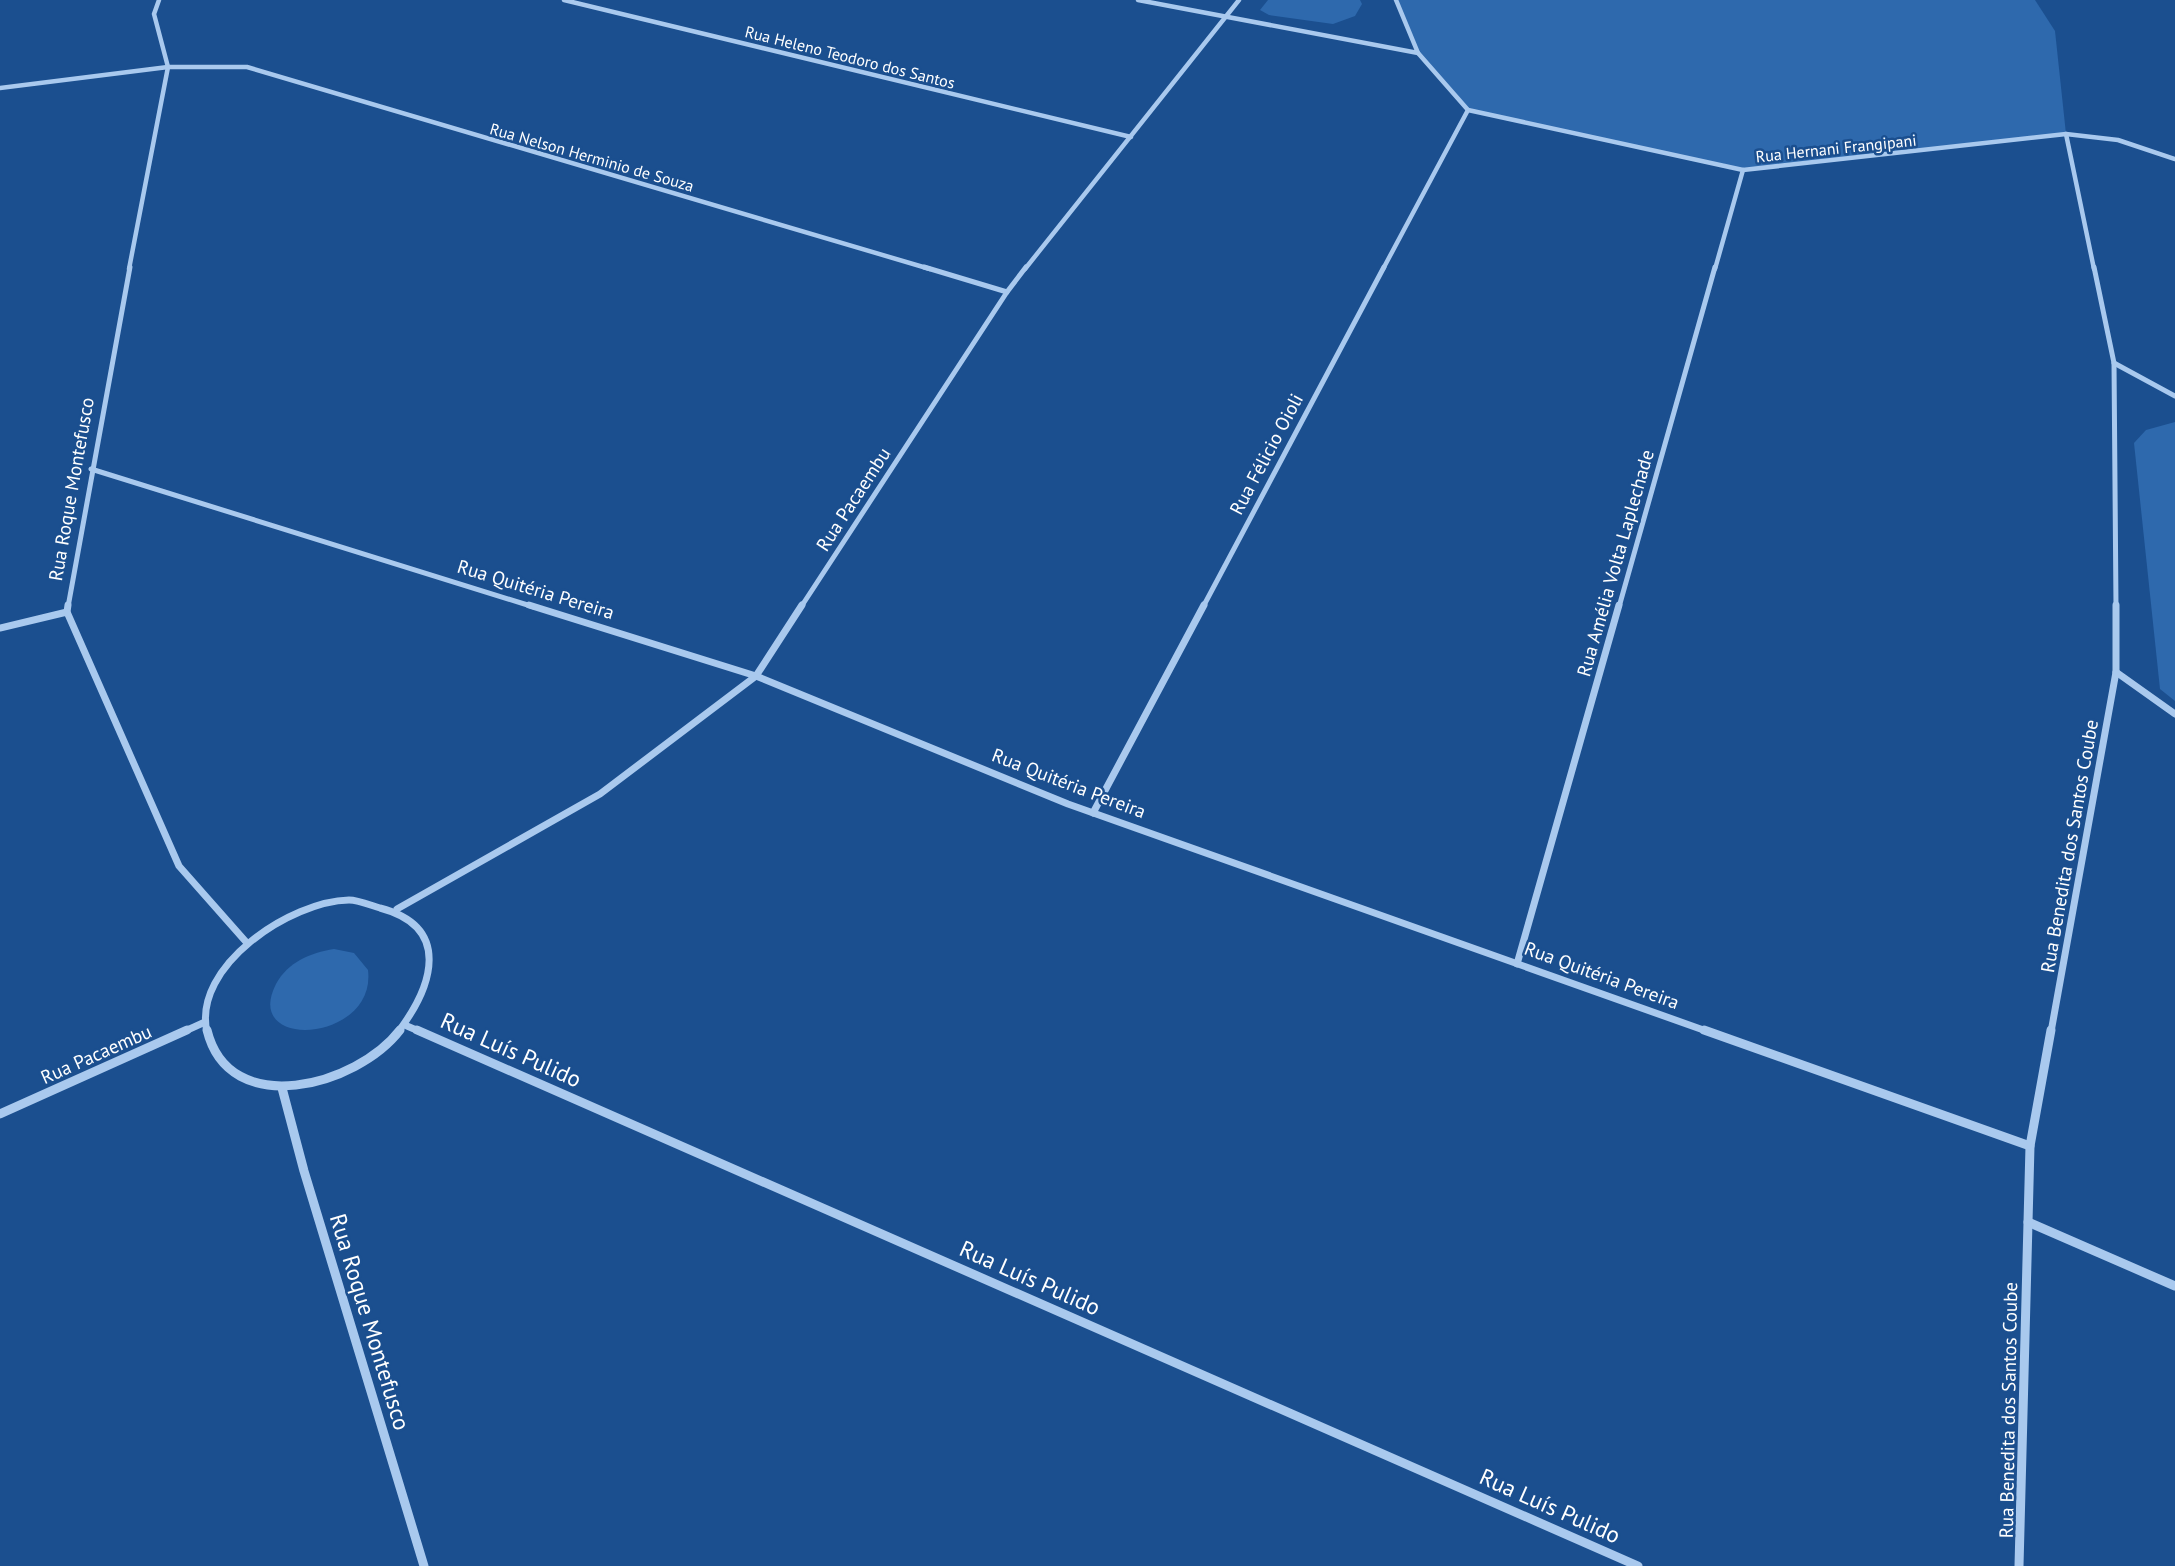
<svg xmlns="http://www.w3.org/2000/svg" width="2175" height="1566" font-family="'PT Sans',sans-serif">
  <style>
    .green { fill: #2e69ad }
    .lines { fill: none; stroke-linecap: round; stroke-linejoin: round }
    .street-far3 { stroke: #a9c9ee; stroke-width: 4.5 }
    .street-far2 { stroke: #a9c9ee; stroke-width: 5 }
    .street-far1 { stroke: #a9c9ee; stroke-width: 7 }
    .street { stroke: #a9c9ee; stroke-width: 9 }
    .labels { text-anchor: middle; stroke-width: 5; stroke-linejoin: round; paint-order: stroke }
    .far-street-label { font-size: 16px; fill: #fff; stroke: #1b4f8f }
    .street-label { font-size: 19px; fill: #fff; stroke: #1b4f8f }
    .near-street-label { font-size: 23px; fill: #fff; stroke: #1b4f8f }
  </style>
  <rect width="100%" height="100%" fill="#1b4f8f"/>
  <g class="green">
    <polygon points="1268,0 1360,0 1362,4 1355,16 1333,24 1269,15 1260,10"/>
    <polygon points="1396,0 2035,0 2055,31 2066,134 1743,170 1468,110 1418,53"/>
    <polygon points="2175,422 2175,701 2160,689 2134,443 2146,430"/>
    <path d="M334,949L354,953L368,970C377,1042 241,1052 276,984C288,962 310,953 334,949Z"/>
  </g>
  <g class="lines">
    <g class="street-far3">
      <polyline points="564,0 1131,137"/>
      <polyline points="1138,0 1418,53"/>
      <polyline points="1396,0 1418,53 1468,110 1743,170 2066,134 2118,140 2175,159"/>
      <polyline points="0,88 168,67 247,67 930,269"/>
      <polyline points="2066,134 2094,269"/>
      <polyline points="129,269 168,67 154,14 159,0"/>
      <polyline points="1025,269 1239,0"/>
      <polyline points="1383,269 1468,110"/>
      <polyline points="1715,269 1743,170"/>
    </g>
    <g class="street-far2">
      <polyline points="924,267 1007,292"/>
      <polyline points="2094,267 2114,363 2116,607"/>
      <polyline points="2114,363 2175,396"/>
      <polyline points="91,469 534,607"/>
      <polyline points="68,607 130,267"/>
      <polyline points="801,607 1007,292 1026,267"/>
      <polyline points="1203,607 1384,267"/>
      <polyline points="1619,607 1715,267"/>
    </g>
    <g class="street-far1">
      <polyline points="68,605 67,612 179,866 247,943"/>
      <polyline points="529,605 756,676 1068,804 1709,1032"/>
      <polyline points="0,628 67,612"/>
      <polyline points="2116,672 2175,714"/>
      <polyline points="1093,813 1204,605"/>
      <polyline points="397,909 600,794 756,676 802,605"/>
      <polyline points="1517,964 1619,605"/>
      <polyline points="407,1026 421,1032"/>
      <polyline points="183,1032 205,1022"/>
      <path d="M207,1032C192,966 291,901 349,900C358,900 370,905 380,908C452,927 433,986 398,1032"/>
      <polyline points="2051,1032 2116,672 2116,605"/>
    </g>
    <g class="street">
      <path d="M207,1030C229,1121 357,1086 400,1030"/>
      <polyline points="417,1030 1638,1566"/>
      <polyline points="1704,1030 2030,1146"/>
      <polyline points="282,1088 304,1171 424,1566"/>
      <polyline points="0,1114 187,1030"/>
      <polyline points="2028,1222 2175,1286"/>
      <polyline points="2019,1566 2030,1146 2051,1030"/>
    </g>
  </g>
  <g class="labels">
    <g class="far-street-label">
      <text transform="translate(850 57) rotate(14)" y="6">Rua Heleno Teodoro dos Santos</text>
      <text transform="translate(1836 148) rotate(-6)" y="6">Rua Hernani Frangipani</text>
      <text transform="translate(592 157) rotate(16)" y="6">Rua Nelson Herminio de Souza</text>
    </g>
    <g class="street-label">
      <text transform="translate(1266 454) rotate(-62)" y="7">Rua Félicio Oioli</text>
      <text transform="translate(71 489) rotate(-80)" y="7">Rua Roque Montefusco</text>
      <text transform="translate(853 499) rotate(-57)" y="7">Rua Pacaembu</text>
      <text transform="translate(1615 563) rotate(-74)" y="7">Rua Amélia Volta Laplechade</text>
      <text transform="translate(536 589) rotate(17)" y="7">Rua Quitéria Pereira</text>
      <text transform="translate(1069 783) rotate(21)" y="7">Rua Quitéria Pereira</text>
      <text transform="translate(2069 846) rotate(-80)" y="7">Rua Benedita dos Santos Coube</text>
      <text transform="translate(1602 975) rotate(20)" y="7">Rua Quitéria Pereira</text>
      <text transform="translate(96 1054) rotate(-24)" y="7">Rua Pacaembu</text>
      <text transform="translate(2008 1410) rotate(-89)" y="7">Rua Benedita dos Santos Coube</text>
    </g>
    <g class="near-street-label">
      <text transform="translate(511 1050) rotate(24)" y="8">Rua Luís Pulido</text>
      <text transform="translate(1030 1278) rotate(24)" y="8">Rua Luís Pulido</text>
      <text transform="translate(370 1322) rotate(73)" y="8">Rua Roque Montefusco</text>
      <text transform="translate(1550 1506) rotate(24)" y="8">Rua Luís Pulido</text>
    </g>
  </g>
</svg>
